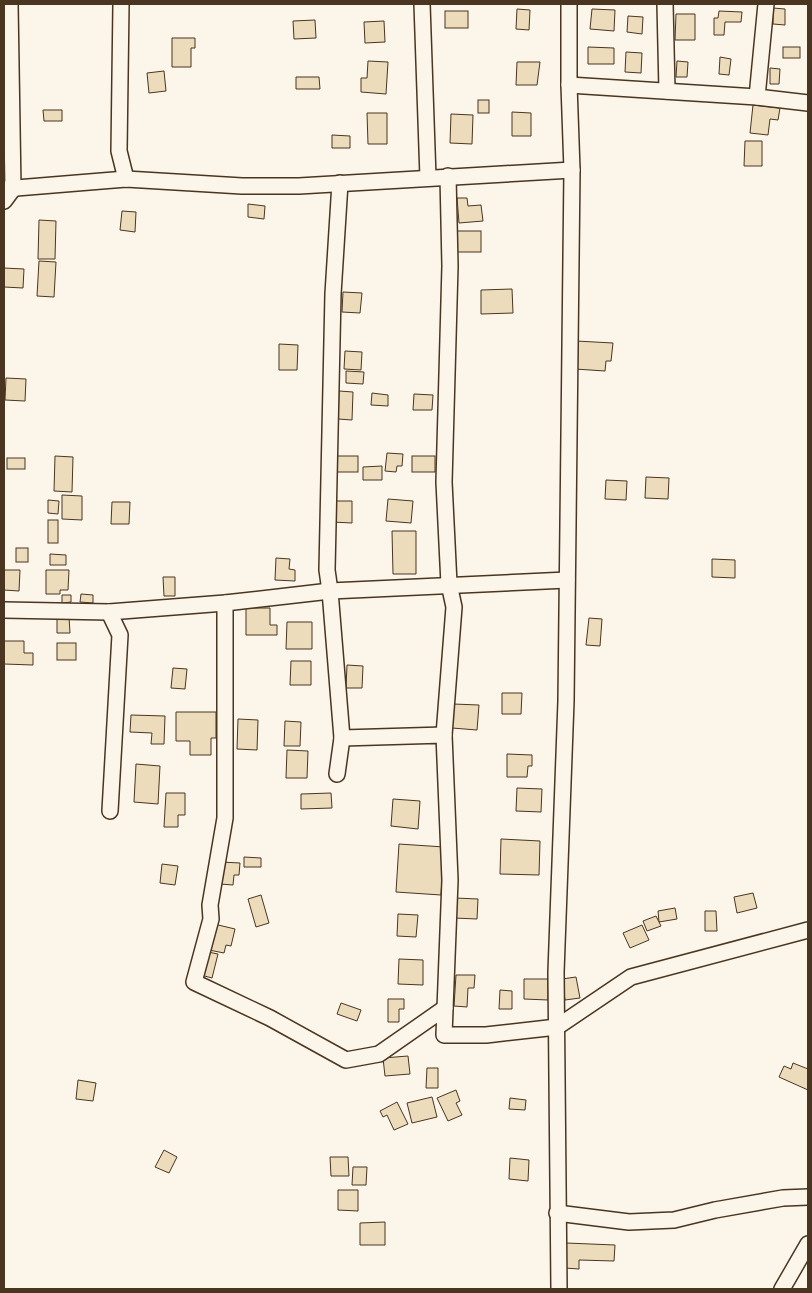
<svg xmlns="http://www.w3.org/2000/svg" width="812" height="1293" font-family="'Exo 2',sans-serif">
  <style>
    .building { fill: #ecdcbc; stroke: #4a3520 }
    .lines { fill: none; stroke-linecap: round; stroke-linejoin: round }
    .street-casing { stroke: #4a3520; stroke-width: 18 }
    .street { stroke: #fbf6e9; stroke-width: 15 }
  </style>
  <rect width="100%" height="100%" fill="#fbf6e9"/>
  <g class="building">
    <polygon points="773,8 785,9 785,25 773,24"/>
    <polygon points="517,9 530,10 529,30 516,29"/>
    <polygon points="592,9 615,10 614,31 590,29"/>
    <rect x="445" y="11" width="23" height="17"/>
    <polygon points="719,11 742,12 741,22 725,22 724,35 714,35 714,18 718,18"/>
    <polygon points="676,14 695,14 695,40 675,40"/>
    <polygon points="628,16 643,17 642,34 627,32"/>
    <polygon points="315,20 316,38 294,39 293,21"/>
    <polygon points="384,21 385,42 365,43 364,22"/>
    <polygon points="172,38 195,38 195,48 191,48 191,67 172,67"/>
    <polygon points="588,47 614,48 614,64 588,64"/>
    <rect x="783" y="47" width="17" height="11"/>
    <polygon points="626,52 642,53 641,73 625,72"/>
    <polygon points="720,57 731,59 729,75 719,74"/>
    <polygon points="368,61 388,62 386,94 361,92 361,78 367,78"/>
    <polygon points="677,61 688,62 687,77 676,77"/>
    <polygon points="517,62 540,62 537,85 516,85"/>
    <polygon points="770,68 780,69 779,84 770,84"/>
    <polygon points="164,71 166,91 149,93 147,73"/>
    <polygon points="296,77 319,77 320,89 296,89"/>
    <rect x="478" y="100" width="11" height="13"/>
    <polygon points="753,105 780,108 778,120 770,119 768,135 750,133"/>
    <polygon points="43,110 62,110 62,121 44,121"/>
    <polygon points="512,112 531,113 531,136 512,136"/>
    <polygon points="367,113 387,113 387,144 368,144"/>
    <polygon points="451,114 473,115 472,144 450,143"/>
    <polygon points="332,135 350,136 350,148 332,148"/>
    <polygon points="745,141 762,141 762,166 744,166"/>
    <polygon points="457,198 467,198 468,206 481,205 483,221 459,223"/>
    <polygon points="248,204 265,206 264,219 248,217"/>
    <polygon points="122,211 136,212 135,232 120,230"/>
    <polygon points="39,220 56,221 55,259 38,259"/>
    <rect x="456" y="231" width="25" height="21"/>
    <polygon points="39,261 56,262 54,297 37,296"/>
    <polygon points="4,268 24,269 23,288 4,287"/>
    <polygon points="512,289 513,313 481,314 481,290"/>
    <polygon points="343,292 362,293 360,313 342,312"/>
    <polygon points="576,341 613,343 611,361 606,361 605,371 575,369"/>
    <polygon points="279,344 298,345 297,370 279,370"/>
    <polygon points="345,351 362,352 361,370 344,369"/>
    <polygon points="346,371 364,372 363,384 346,383"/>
    <polygon points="6,378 26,379 25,401 5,400"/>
    <polygon points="339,391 353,392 352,420 338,419"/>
    <polygon points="372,393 388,395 388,406 371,405"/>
    <polygon points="414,394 433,395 432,410 413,410"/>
    <polygon points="387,453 403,454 402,466 397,466 396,472 385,471"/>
    <polygon points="55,456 73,457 72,492 54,491"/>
    <rect x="335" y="456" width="23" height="16"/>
    <rect x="412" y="456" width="23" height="16"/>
    <rect x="7" y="458" width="18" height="11"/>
    <polygon points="382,466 382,480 363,480 363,467"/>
    <polygon points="646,477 669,478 668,499 645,498"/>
    <polygon points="606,480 627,481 626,500 605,499"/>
    <polygon points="62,495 82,496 82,520 62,519"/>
    <polygon points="388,499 413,501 411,523 386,521"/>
    <polygon points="48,500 59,501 58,514 48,513"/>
    <polygon points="332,501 352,501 352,523 332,522"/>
    <polygon points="112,502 130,502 129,524 111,524"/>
    <rect x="48" y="520" width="10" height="23"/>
    <polygon points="392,531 416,531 416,574 393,574"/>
    <rect x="16" y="548" width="12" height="14"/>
    <polygon points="50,554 66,555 66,565 50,565"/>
    <polygon points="276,558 290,559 289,569 295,570 295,581 275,580"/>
    <polygon points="712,559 735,560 735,578 712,577"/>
    <polygon points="4,570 20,570 19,591 4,590"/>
    <polygon points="46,570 69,570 68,590 60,590 60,594 46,594"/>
    <polygon points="163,577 175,577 175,596 164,596"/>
    <polygon points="81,594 93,595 93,603 80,602"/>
    <polygon points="62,595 71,595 71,602 62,603"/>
    <polygon points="246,608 270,608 270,625 277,625 277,635 246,635"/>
    <polygon points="69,617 70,633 57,633 57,618"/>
    <polygon points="589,618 602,619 600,646 586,645"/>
    <polygon points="287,622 312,622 312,649 286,649"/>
    <polygon points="4,641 24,641 24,653 33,653 33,665 4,664"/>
    <rect x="57" y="643" width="19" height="17"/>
    <polygon points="291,661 311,661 311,685 290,685"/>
    <polygon points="347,665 363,666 362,688 346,688"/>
    <polygon points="173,668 187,669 185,689 171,688"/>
    <polygon points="502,693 522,693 521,714 502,714"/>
    <polygon points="453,704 479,705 477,730 452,728"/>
    <polygon points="176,712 216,712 216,738 211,738 211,755 190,755 190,741 176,741"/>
    <polygon points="131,715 165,716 164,744 151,744 152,733 130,732"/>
    <polygon points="238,719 258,720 257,750 237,749"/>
    <polygon points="285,721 301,722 300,746 284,746"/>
    <polygon points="287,750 308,751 307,778 286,778"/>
    <polygon points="507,754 532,755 532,766 528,766 527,777 507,777"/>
    <polygon points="136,764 160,766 158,804 134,802"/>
    <polygon points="517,788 542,789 541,812 516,811"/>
    <polygon points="166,793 185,793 185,815 178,815 178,827 164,827"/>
    <polygon points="331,793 332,808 301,809 301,794"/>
    <polygon points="393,799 420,801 418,829 391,826"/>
    <polygon points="501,839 540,841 539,875 500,874"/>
    <polygon points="399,844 444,847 441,895 396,892"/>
    <polygon points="244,857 261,858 261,867 244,867"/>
    <polygon points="221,862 240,863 239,875 234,875 233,885 220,884"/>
    <polygon points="162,864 178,866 175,885 160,883"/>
    <polygon points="753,893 757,908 737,913 734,897"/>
    <polygon points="261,895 269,923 256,927 248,899"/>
    <polygon points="455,898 478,899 477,919 454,918"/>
    <polygon points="675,908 677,919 659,922 658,911"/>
    <polygon points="705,911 716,911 717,931 705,931"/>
    <polygon points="398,914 418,915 416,937 397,936"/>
    <polygon points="656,916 661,926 647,931 643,921"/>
    <polygon points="214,924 235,929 231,946 226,945 224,953 209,950"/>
    <polygon points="642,925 649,940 630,948 623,933"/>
    <polygon points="208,952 218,954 212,978 201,975"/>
    <polygon points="399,959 423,960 423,985 398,984"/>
    <polygon points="456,975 475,975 474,988 468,988 467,1007 454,1006"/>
    <polygon points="576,977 580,998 565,1000 562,979"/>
    <polygon points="524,979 548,979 548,1000 524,999"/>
    <polygon points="500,990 512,991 512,1009 499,1009"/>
    <polygon points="388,999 404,999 404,1009 399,1009 399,1022 388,1022"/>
    <polygon points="341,1003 361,1010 357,1021 337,1014"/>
    <polygon points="408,1056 410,1074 385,1076 383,1058"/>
    <polygon points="793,1063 808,1069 808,1090 779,1077 784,1066 791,1069"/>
    <polygon points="427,1068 438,1068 438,1088 426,1088"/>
    <polygon points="78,1080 96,1083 93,1101 76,1099"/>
    <polygon points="456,1090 460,1101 456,1103 462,1115 448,1121 437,1098"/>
    <polygon points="432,1097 437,1117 412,1123 407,1103"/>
    <polygon points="510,1098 526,1100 525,1110 509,1109"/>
    <polygon points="397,1102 408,1124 394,1130 387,1115 383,1117 380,1111"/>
    <polygon points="164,1150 177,1157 169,1173 155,1167"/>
    <polygon points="330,1157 348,1157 349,1176 331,1176"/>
    <polygon points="510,1158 529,1160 528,1181 509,1179"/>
    <polygon points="353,1167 367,1167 366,1185 352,1185"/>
    <polygon points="338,1190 358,1190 358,1211 338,1210"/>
    <polygon points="385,1222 385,1245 360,1245 360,1223"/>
    <polygon points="566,1243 615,1245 614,1261 579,1260 579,1269 565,1268"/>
  </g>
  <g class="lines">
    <g class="street-casing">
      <g id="street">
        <polyline points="121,4 119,151 126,179"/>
        <polyline points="422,4 428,178"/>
        <polyline points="665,4 667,91"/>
        <polyline points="569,85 757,97 808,103"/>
        <polyline points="757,97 766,4"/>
        <polyline points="4,189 126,179 242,186 299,186 572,170"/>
        <polyline points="4,201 13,189 10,4"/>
        <polyline points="225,603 225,818 210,905 211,919 194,982 270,1018 346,1060 379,1054 445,1008"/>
        <polyline points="4,610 109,612 225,603 330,591 567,580"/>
        <polyline points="109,612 120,635 110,811"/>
        <polyline points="444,735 454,607 449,584 444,482 450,266 448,176"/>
        <polyline points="342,738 444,735 450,880 444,1035 486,1035 557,1027 631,977 808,930"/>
        <polyline points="337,774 342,738 330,591 327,570 333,294 340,183"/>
        <polyline points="557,1213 629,1222 674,1220 715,1210 783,1198 808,1197"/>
        <polyline points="559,1289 556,972 566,701 572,170 569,85 569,4"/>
        <polyline points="782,1289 808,1244"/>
      </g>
    </g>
    <use href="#street" class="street"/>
  </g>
  <rect width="812" height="1293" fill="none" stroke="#4a3520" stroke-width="10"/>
</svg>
